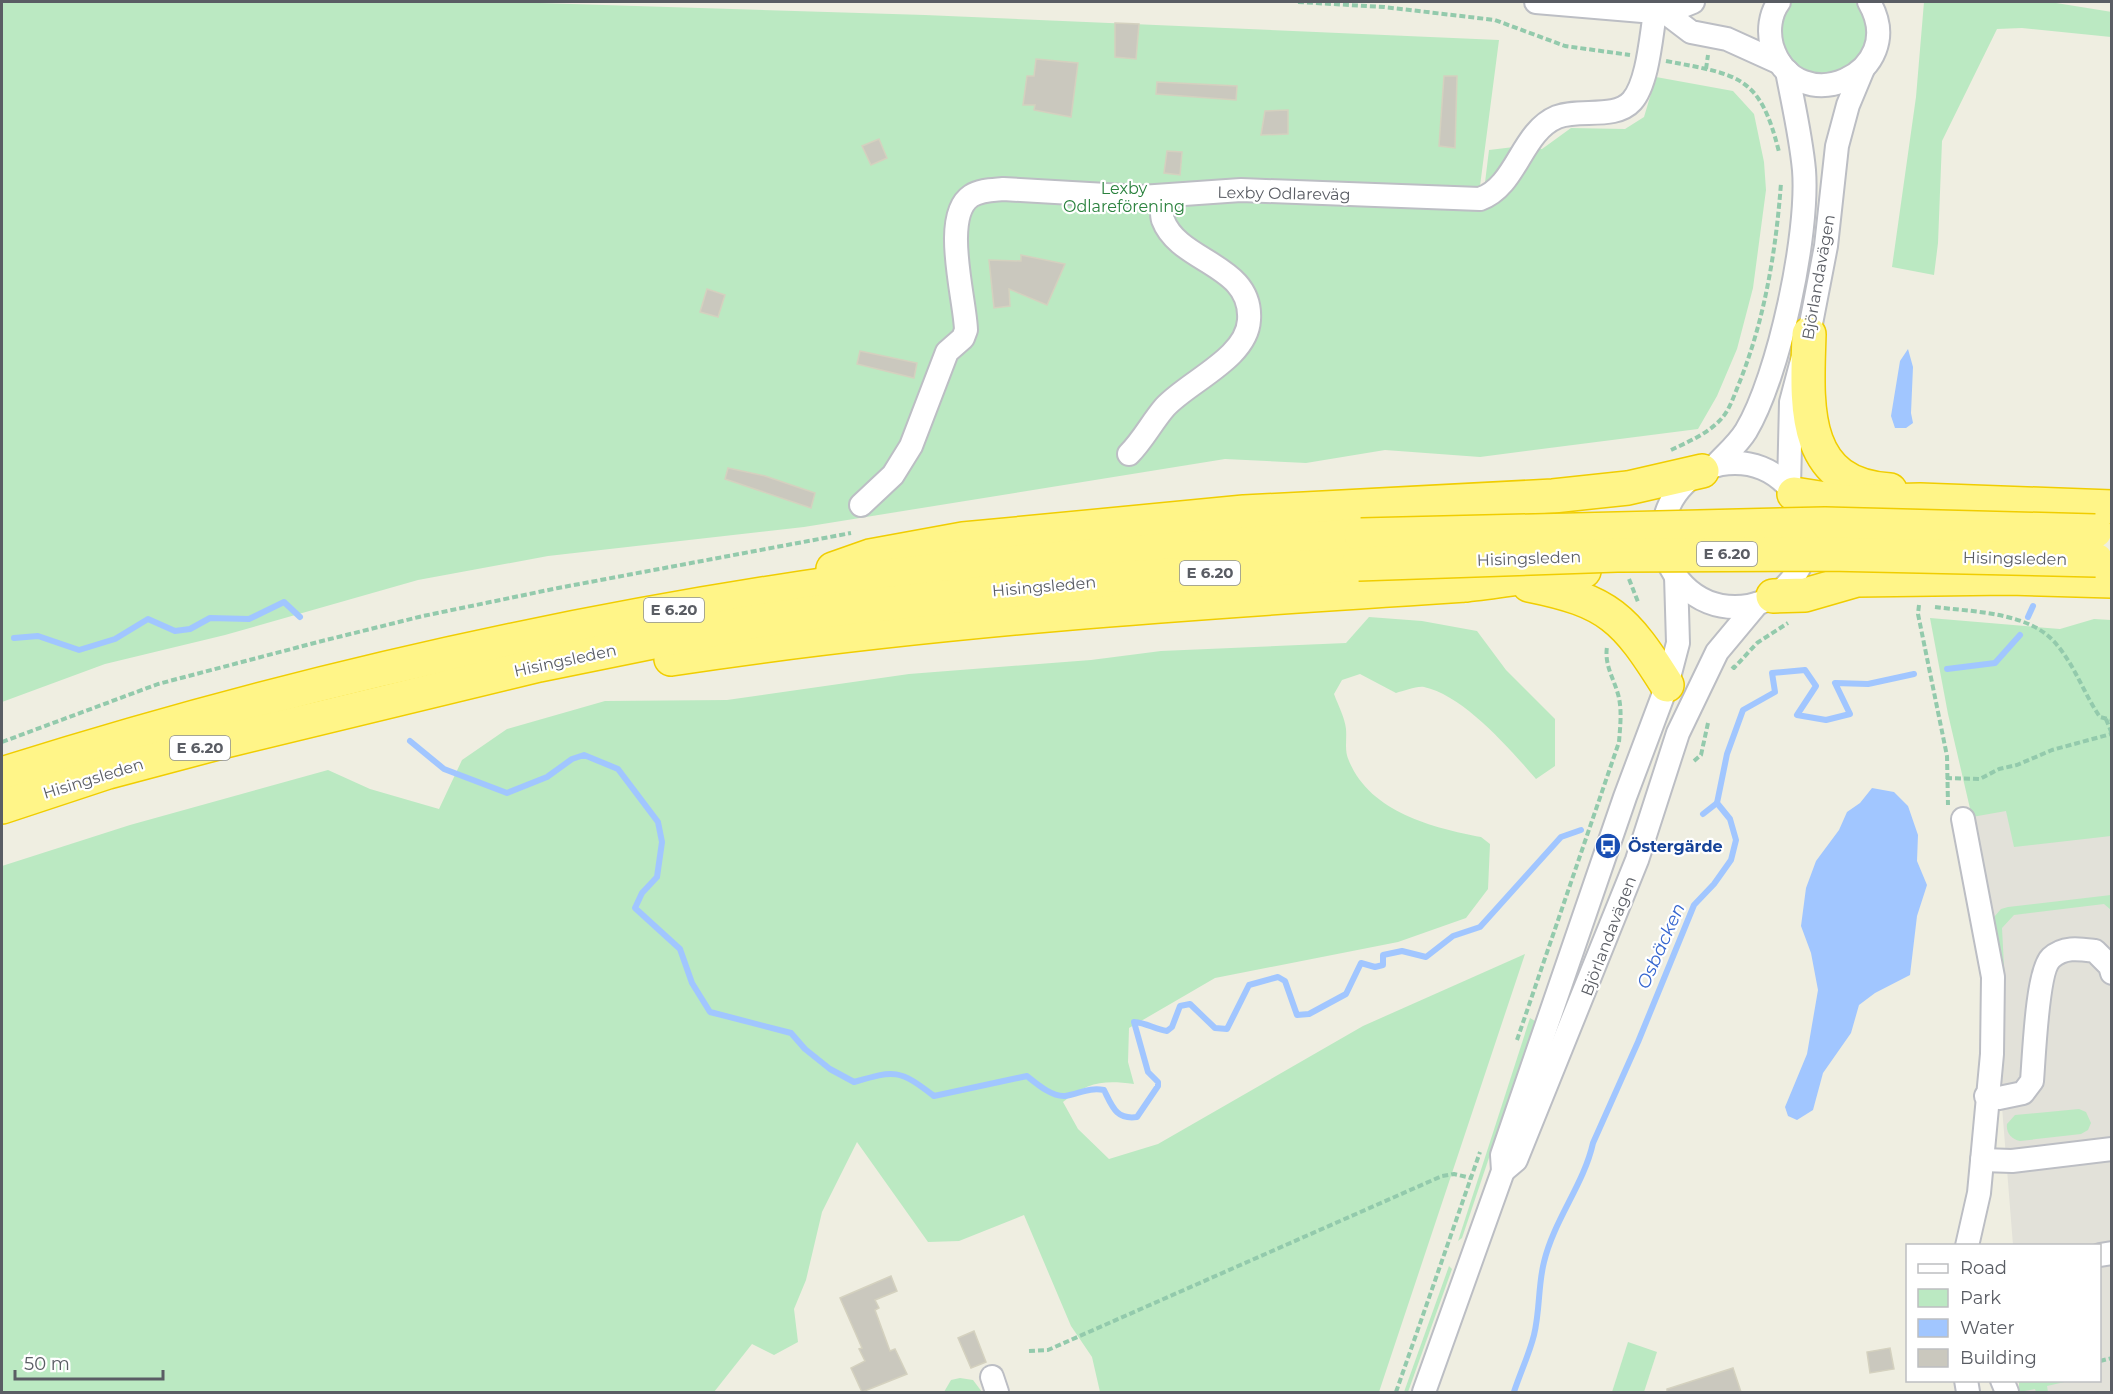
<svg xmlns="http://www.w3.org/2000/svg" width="2113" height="1394" font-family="Montserrat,sans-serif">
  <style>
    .industrial { fill: #e2e1d9 }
    .green { fill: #bbe9c2 }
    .water { fill: #a1c6ff }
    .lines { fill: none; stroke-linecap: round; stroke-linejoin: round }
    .stream { stroke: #a1c6ff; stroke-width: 6 }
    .building { fill: #cac8be; stroke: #d4d1bf; stroke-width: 1.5 }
    .minor-casing { stroke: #bcbec4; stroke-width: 26 }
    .highway-casing { stroke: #f0cd00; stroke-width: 36 }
    .path { stroke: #93caac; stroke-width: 4; stroke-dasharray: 6 3; stroke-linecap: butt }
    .minor { stroke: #fff; stroke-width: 22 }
    .highway { stroke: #fff588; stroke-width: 33 }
    .highway-bridge-casing { stroke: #f0cd00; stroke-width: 36; stroke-linecap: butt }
    .highway-bridge { stroke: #fff588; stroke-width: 33 }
    .labels { text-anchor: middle; stroke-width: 4.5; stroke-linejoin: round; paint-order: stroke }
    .shield { fill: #fff; stroke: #8c8e92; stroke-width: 1.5 }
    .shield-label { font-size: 15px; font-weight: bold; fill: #5a5d64 }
    .park-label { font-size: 16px; fill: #2b823e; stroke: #fff }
    .street-label { font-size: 16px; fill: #5a5d64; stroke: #fff }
    .transit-label { font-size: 16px; font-weight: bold; fill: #164399; stroke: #fff; text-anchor: start }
    .water-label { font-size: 18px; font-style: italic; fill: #3767cf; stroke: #fff }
  </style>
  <rect width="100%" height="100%" fill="#efeee1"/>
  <polygon class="industrial" points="1971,811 2111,811 2111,1392 2025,1392 2024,1381 2100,1380 2100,1246 2013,1245 1999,1069"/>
  <g class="green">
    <polygon points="2,2 507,2 925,15 1499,40 1477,209 1482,207 1489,150 1514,147 1542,149 1571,128 1625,129 1644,117 1656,77 1733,91 1754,114 1764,162 1766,190 1753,288 1737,349 1717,396 1698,429 1480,457 1385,450 1306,463 1225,459 804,527 548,556 418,580 225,635 105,664 2,702"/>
    <path d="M1790,2H1858C1895,61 1809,103 1785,50C1777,32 1780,17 1790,2Z"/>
    <polygon points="1924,2 2050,2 2112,12 2111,37 2022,28 1997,29 1942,141 1938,243 1934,275 1892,267 1916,97"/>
    <path d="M1369,617L1422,621L1477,631L1506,670L1555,719V766L1536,779C1510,749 1463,695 1424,687C1416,686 1404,691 1396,693L1360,674L1342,680L1334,694C1338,705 1345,718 1346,729C1347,741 1344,750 1349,761C1370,812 1433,828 1481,837L1490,844L1488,889L1466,918L1398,942L1215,978L1129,1028L1128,1062L1134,1084C1103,1080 1088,1082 1063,1102L1078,1129L1109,1159L1158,1144L1363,1026L1525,954L1379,1392H1100L1092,1357L1071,1326L1024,1215L959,1241L928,1242L857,1142L822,1212L806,1280L794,1309L798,1342L774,1355L752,1344L714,1392H2V866L130,825L328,770L370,789L439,809L462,760L507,729L605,701L727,700L909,674L1091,660L1161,651L1346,643Z"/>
    <polygon points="1930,618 2060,629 2094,619 2111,620 2111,836 2014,847 2006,811 1972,817 1948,714"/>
    <polygon points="2111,895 2111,910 2104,904 2014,915 2002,928 2005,985 2001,1079 1994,917 2001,909 2008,907"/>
    <polygon points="1530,1018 1535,1021 1462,1238 1458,1241"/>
    <path d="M2079,1109L2086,1112L2091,1123L2088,1130L2081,1134L2020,1141C2011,1139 2006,1133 2007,1124L2015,1115Z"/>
    <polygon points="1449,1266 1452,1269 1408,1392 1404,1392"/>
    <polygon points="1628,1342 1657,1352 1644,1392 1612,1392"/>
    <polygon points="960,1378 973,1380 982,1392 944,1392 951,1380"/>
    <polygon points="2019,1381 2069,1380 2069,1381 2047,1386 2048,1392 2036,1392 2035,1389 2019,1392"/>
  </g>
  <g class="water">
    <polygon points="1908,349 1913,367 1911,413 1913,423 1906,428 1895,428 1891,416 1900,361"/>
    <polygon points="1872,788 1894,792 1908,806 1918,835 1917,861 1927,885 1917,916 1910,975 1875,993 1859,1005 1851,1033 1823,1073 1813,1110 1797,1120 1788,1116 1785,1107 1807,1054 1818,990 1811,953 1801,926 1806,888 1816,861 1839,830 1847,812 1860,803"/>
  </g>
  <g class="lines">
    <g class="stream">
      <polyline points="2028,617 2033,606"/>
      <polyline points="14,638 38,636 79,650 115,639 148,619 175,631 190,629 210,618 249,619 284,602 300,617"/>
      <polyline points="1947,669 1995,663 2020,635"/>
      <path d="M410,741L444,769L507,793L547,777L572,759L584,755L618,769L658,822L662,842L657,877L642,893L635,908L680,949L692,983L710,1012L791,1033L805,1049L830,1069L854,1082C895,1070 899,1069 934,1096L1027,1076C1037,1084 1052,1097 1065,1096C1079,1094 1089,1087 1104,1090C1112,1106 1116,1120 1137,1117L1158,1086V1082L1148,1072L1134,1022C1147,1023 1154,1029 1167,1031L1172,1027L1180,1006L1190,1004L1215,1028L1227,1029L1249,985L1278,977L1285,981L1297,1015L1309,1014L1346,994L1361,963L1375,967L1383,965V955L1402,951L1426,957L1453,936L1480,927L1561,837L1581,830"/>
      <polyline points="1703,814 1717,803"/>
      <path d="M1514,1392C1520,1373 1529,1355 1534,1335C1540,1311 1538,1285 1544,1262C1554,1220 1584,1184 1593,1143L1638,1042L1694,905L1714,884L1731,860L1736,840L1730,819L1717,803L1727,754L1743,710L1775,692L1772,673L1805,670L1816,686L1797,715L1826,720L1850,714L1835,683L1868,684L1914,674"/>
    </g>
  </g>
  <g class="building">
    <polygon points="1115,23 1139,24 1136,59 1115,57"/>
    <polygon points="1036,59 1078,63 1071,117 1034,110 1035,105 1023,105 1027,76 1034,76"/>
    <polygon points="1444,76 1457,76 1455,148 1439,146"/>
    <polygon points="1157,82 1237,86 1236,100 1156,94"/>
    <polygon points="1288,110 1288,134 1261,135 1265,111"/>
    <polygon points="879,139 887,158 871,165 862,146"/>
    <polygon points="1167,151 1182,152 1180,175 1164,173"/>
    <polygon points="1021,255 1065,264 1047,305 1009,289 1010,306 994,308 989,260 1021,261"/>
    <polygon points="707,289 725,295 718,317 700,312"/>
    <polygon points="860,351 917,363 914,378 857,364"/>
    <polygon points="728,468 765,476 815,493 811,508 725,479"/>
    <polygon points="891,1276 897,1291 875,1300 879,1308 875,1310 890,1351 895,1349 907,1374 862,1392 851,1368 865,1361 859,1349 862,1348 840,1298"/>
    <polygon points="974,1331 986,1362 971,1368 958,1338"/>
    <polygon points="1890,1348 1894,1369 1870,1373 1867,1352"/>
    <polygon points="1733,1368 1741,1392 1667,1392 1667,1389"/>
  </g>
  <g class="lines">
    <g class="minor-casing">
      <g id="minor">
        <polyline points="1536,2 1666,13 1693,2"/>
        <path d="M1779,2C1770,14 1768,31 1772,46C1796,123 1911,74 1869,2"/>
        <polyline points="1666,13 1691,32 1727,39 1780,63"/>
        <path d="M1129,454C1143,440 1152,422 1165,407C1189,381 1247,358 1249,320C1253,264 1179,263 1163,220C1161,214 1162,205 1162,198"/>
        <circle cx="1735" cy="535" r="72"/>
        <path d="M1716,465C1726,454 1738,444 1746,431C1779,376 1809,234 1804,170C1801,137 1793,103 1787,71"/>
        <polyline points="1789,487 1791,402 1809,334 1826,246 1837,146 1848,105 1863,69"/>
        <path d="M861,505L893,475L911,446L947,352L963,338L966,330C965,298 941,216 971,196C980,190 993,190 1003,189L1141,197L1241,190L1480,199C1517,186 1521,132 1557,117C1580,108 1615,120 1632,101C1648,83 1651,36 1655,13"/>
        <polyline points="1963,819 1993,977 1992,1054 1979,1193 1967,1246"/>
        <path d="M1986,1096L1999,1098L2023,1093L2032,1081C2034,1058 2037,971 2051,958C2064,946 2080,949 2095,951L2110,966L2112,973"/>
        <polyline points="1982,1160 2012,1161 2112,1149"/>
        <polyline points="1503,1171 1516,1160 1637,860 1678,733 1717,652 1757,604"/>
        <polyline points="2100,1255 2112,1253"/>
        <polyline points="992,1377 997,1392"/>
        <polyline points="1966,1380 1968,1392"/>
        <polyline points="2002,1380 2007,1392"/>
        <polyline points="1424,1392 1503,1171 1502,1155 1625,797 1667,685 1678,643 1676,576"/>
      </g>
    </g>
    <g class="highway-casing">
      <g id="highway">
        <path d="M1809,334C1807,402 1799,485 1890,490"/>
        <polyline points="1794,494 1845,502 1920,500 2112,507"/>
        <polyline points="833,569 870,556 963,539 1244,512 1553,496 1628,488 1702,471"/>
        <path d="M1529,585C1609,601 1625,618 1667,685"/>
        <polyline points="1773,596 1805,595 1857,580 2009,578 2112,581"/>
        <path d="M671,659C934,619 1201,602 1466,585C1505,581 1544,573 1584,571"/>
        <path d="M2,774C274,688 552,624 835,583C1009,558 1186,550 1361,535"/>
        <polyline points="2,807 108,772 225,741 539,665 751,622 837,609 1122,578 1358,564"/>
      </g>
    </g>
    <g class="path">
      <polyline points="1298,2 1384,7 1495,20 1565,46 1630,55"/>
      <path d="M1666,61C1739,75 1760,75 1779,152"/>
      <polyline points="1706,69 1708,55"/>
      <path d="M1671,450C1688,442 1709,433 1722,418C1730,409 1735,393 1740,381C1765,318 1776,250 1781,183"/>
      <polyline points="1629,579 1638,602"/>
      <polyline points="1919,605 1918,614 1947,756 1948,805"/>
      <path d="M1935,607C1974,612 2031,612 2057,645C2075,666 2084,694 2100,717L2112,720"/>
      <polyline points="1732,666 1734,668 1757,643 1788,623"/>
      <polyline points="2106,719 2112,734"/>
      <polyline points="2,742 158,684 318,642 423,616 558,588 851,533"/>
      <polyline points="1694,761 1701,755 1708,723"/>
      <polyline points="1946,778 1980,779 1999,769 2017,765 2052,750 2111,734"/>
      <path d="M1517,1040L1619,742C1620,728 1622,713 1619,698C1615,680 1604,666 1607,647"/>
      <polyline points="1029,1351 1048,1350 1442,1176 1454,1174 1471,1178"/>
      <polyline points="2100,1361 2112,1358"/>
      <polyline points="2072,1380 2072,1382"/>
      <polyline points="1396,1392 1480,1152"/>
    </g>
    <use href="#minor" class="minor"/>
    <use href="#highway" class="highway"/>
    <g class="highway-bridge-casing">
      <g id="highway-bridge">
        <polyline points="1361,535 1825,524 2095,531"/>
        <polyline points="1358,564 1617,555 1828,554 2096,560"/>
      </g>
    </g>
    <use href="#highway-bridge" class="highway-bridge"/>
  </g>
  <defs>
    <g id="bus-disc" transform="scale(1.35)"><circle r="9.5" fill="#1a4fb4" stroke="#fff"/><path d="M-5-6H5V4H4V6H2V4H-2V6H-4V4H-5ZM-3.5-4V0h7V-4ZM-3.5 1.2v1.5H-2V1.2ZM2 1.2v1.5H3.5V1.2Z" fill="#fff"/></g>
  </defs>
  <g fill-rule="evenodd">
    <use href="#bus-disc" x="1608" y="846"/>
  </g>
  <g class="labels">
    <g class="shield">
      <rect x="1697" y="542" width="60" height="24" rx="4.5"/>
      <rect x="1180" y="561" width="60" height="24" rx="4.5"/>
      <rect x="644" y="598" width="60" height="24" rx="4.5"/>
      <rect x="170" y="736" width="60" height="24" rx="4.5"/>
    </g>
    <g class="shield-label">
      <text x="1727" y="559">E 6.20</text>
      <text x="1210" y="578">E 6.20</text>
      <text x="674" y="615">E 6.20</text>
      <text x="200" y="753">E 6.20</text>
    </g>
    <g class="park-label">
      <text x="1124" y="194">Lexby<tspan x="1124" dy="18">Odlareförening</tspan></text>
    </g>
    <g class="street-label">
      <text transform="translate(1284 193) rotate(1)" y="6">Lexby Odlareväg</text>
      <text transform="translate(1818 277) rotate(-80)" y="6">Björlandavägen</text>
      <text transform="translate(1529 558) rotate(-2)" y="6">Hisingsleden</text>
      <text transform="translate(2015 558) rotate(1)" y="6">Hisingsleden</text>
      <text transform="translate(1044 586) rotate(-5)" y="6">Hisingsleden</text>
      <text transform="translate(565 660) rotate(-12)" y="6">Hisingsleden</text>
      <text transform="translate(93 778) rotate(-17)" y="6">Hisingsleden</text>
      <text transform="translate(1608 936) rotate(-69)" y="6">Björlandavägen</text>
    </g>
    <g class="transit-label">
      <text x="1628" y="852">Östergärde</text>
    </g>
    <g class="water-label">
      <text transform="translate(1661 946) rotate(-66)" y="6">Osbäcken</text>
    </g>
  </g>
  <rect width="2113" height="1394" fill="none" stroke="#5a5d64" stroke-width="6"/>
  <rect x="1906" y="1244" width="195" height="138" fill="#ffffff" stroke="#bdbec1" stroke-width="1.5"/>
  <rect x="1918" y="1264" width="30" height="9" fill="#ffffff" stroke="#bdbec1" stroke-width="1.5"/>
  <text x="1960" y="1274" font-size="18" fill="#5a5d64">Road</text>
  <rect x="1918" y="1289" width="30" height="18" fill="#bbe9c2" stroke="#bdbec1" stroke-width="1.5"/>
  <text x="1960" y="1304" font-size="18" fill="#5a5d64">Park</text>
  <rect x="1918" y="1319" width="30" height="18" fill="#a1c6ff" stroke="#bdbec1" stroke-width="1.5"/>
  <text x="1960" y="1334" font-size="18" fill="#5a5d64">Water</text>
  <rect x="1918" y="1349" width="30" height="18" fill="#cac8be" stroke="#bdbec1" stroke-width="1.5"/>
  <text x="1960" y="1364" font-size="18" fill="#5a5d64">Building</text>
  <path d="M15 1370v9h148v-9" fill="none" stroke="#5a5d64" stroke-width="3"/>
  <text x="24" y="1370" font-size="18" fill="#5a5d64" stroke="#ffffff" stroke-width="4.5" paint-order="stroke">50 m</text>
</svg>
